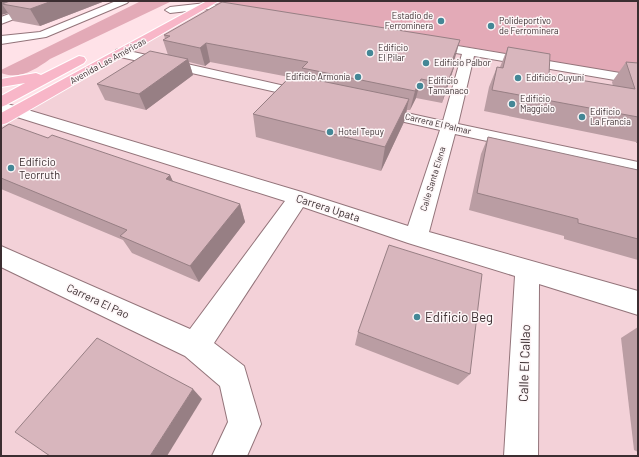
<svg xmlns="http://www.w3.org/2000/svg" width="639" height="457" font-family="Barlow,sans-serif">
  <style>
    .built { fill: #f3d1d8 }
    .green { fill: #e3aab7 }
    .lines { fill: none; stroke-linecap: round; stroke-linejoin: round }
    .minor-casing { stroke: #93747a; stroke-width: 2 }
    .major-casing { stroke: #fff; stroke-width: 2 }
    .minor { fill: #fff; fill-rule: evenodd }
    .major { fill: #f8b6c8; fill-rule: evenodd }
    .wall { fill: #ba9da3 }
    .shaded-wall { fill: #977f84 }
    .building { fill: #d8b6bd; stroke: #977f84 }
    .poi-dot { fill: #448796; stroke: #fdf6f7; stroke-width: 1.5 }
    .labels { text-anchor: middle; stroke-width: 3; stroke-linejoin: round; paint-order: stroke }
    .far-poi-label { font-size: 9px; fill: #3b2e31; stroke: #fdf6f7; text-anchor: start }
    .far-street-label { font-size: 9px; fill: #3b2e31; stroke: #fdf6f7 }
    .poi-label { font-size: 11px; fill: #3b2e31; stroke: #fdf6f7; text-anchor: start }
    .street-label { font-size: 11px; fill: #3b2e31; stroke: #fdf6f7 }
    .near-poi-label { font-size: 13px; fill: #3b2e31; stroke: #fdf6f7; text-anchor: start }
    .near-street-label { font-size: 13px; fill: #3b2e31; stroke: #fdf6f7 }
  </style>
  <rect width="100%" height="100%" fill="#ffe2e8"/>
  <polygon class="built" points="206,6 638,80 638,456 1,456 1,120"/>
  <g class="green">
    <path d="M141,1H172L50,59C35,70 19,80 1,73V70Z"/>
    <polygon points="222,1 638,1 638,76 216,4"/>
  </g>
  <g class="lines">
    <g class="minor-casing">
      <g id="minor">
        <polygon points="44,1 58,1 56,3 1,24 1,17"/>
        <polygon points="116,1 129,1 127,3 46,37 1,44 1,36 40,32"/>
        <polygon points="206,3 243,9 248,12 243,15 206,9 170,13 165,10 170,7"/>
        <polygon points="428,41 638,76 638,84 474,56 458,124 638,162 638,174 455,134 429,232 638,291 638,315 539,284 538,456 504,456 515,276 408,243 303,207 214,343 244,366 261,424 247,456 212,456 228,422 220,386 185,356 1,267 1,246 190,329 285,201 1,112 1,102 305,193 408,226 440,130 369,114 367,111 369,108 375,106 443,121 462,54 424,48 422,45 424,42"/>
        <polygon points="120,49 307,91 312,92 314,95 312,98 307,99 116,56 114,53 116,50"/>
      </g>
    </g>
    <g class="major-casing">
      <g id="major">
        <polygon points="207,1 219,1 7,123 1,125 1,113"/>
        <polygon points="79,56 84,57 86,60 84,63 6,105 1,107 1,96 25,83 1,87 1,79 36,73 41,75"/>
      </g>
    </g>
    <use href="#minor" class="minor"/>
    <use href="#major" class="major"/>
  </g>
  <g class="wall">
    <polygon points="1,1 105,1 40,26 13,21 8,13 1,15"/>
    <polygon points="164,35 454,61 450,80 442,103 416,98 410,110 407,110 404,122 381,171 256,137 253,114 289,77 210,62 205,66 189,62 193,75 146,110 105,100 97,84 168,55 163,40 165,39"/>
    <polygon points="508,47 549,75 613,86 612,82 626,62 638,63 638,143 636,143 636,142 484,111 489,87 497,67 500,67"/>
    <polygon points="1,129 48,138 170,175 173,182 240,204 245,222 199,282 132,253 123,240 1,189"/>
    <polygon points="488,137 638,170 638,260 564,239 564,236 469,210 481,154"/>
    <polygon points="638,327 638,452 634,450 621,338"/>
    <polygon points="358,332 470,374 458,385 355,345"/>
  </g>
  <g class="shaded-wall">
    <polygon points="1,1 40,1 2,4 8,13 1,15"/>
    <polygon points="52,1 105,1 40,26 30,9"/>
    <polygon points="460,40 455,58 447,80 452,61"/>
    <polygon points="206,43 210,62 205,66 200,48"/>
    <polygon points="188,59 193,75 146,110 139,94"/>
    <polygon points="456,61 450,80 442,103 447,84"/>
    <polygon points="421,79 416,98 410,110 415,91"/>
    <polygon points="409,99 404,122 381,171 385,147"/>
    <polygon points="170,175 178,193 166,179"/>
    <polygon points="240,204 245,222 199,282 190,266"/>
    <polygon points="193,389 202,399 167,456 150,456"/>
  </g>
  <g class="building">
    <polygon points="10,1 52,1 30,9 2,4"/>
    <polygon points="222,2 460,40 452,61 456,61 447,84 421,79 415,91 302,68 308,62 206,43 200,48 163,40 170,36 164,35"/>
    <polygon points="508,47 550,54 549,75 635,89 626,62 638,63 638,117 492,90 497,67 503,68"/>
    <polygon points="150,51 188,59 139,94 97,84"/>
    <polygon points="292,75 409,99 385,147 253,114"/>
    <polygon points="9,124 48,138 52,135 170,175 166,179 240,204 190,266 120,236 127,230 1,178 1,129"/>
    <polygon points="488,137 638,170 638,239 578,223 578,219 477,193"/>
    <polygon points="389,245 482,274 470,374 358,332"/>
    <polygon points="97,338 193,389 150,456 50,456 15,432"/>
  </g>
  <g class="poi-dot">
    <circle cx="441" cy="21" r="4"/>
    <circle cx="491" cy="26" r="4"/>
    <circle cx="370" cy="53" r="4"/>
    <circle cx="426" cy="63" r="4"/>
    <circle cx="358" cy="77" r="4"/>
    <circle cx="518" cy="78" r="4"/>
    <circle cx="420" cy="86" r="4"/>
    <circle cx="512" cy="104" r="4"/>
    <circle cx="582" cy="117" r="4"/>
    <circle cx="330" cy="132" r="4"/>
    <circle cx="11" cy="168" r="4"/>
    <circle cx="417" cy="317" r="4"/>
  </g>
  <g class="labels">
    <g class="far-poi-label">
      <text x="433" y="19" text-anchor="end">Estadio de<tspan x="433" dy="10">Ferrominera</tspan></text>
      <text x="499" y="24">Polideportivo<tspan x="499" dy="10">de Ferrominera</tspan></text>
      <text x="378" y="51">Edificio<tspan x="378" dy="10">El Pilar</tspan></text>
      <text x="434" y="66">Edificio Palbor</text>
      <text x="350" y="80" text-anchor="end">Edificio Armonía</text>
      <text x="526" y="81">Edificio Cuyuní</text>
      <text x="428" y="84">Edificio<tspan x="428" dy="10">Tamanaco</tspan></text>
      <text x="520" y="102">Edificio<tspan x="520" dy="10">Maggiolo</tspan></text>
      <text x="590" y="115">Edificio<tspan x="590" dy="10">La Francia</tspan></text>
      <text x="338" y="135">Hotel Tepuy</text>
    </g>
    <g class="far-street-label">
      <text transform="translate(108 61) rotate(-29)" y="3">Avenida Las Américas</text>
      <text transform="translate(438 124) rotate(13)" y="3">Carrera El Palmar</text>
      <text transform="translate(433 179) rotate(-73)" y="3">Calle Santa Elena</text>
    </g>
    <g class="poi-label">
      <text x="19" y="166">Edificio<tspan x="19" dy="13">Teorruth</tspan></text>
    </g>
    <g class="street-label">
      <text transform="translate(328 208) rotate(18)" y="4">Carrera Upata</text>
      <text transform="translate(98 301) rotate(25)" y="4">Carrera El Pao</text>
    </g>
    <g class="near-poi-label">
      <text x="425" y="322">Edificio Beg</text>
    </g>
    <g class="near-street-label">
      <text transform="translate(524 363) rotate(-88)" y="5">Calle El Callao</text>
    </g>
  </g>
  <rect width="639" height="457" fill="none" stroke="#3b2e31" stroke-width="4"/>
</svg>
